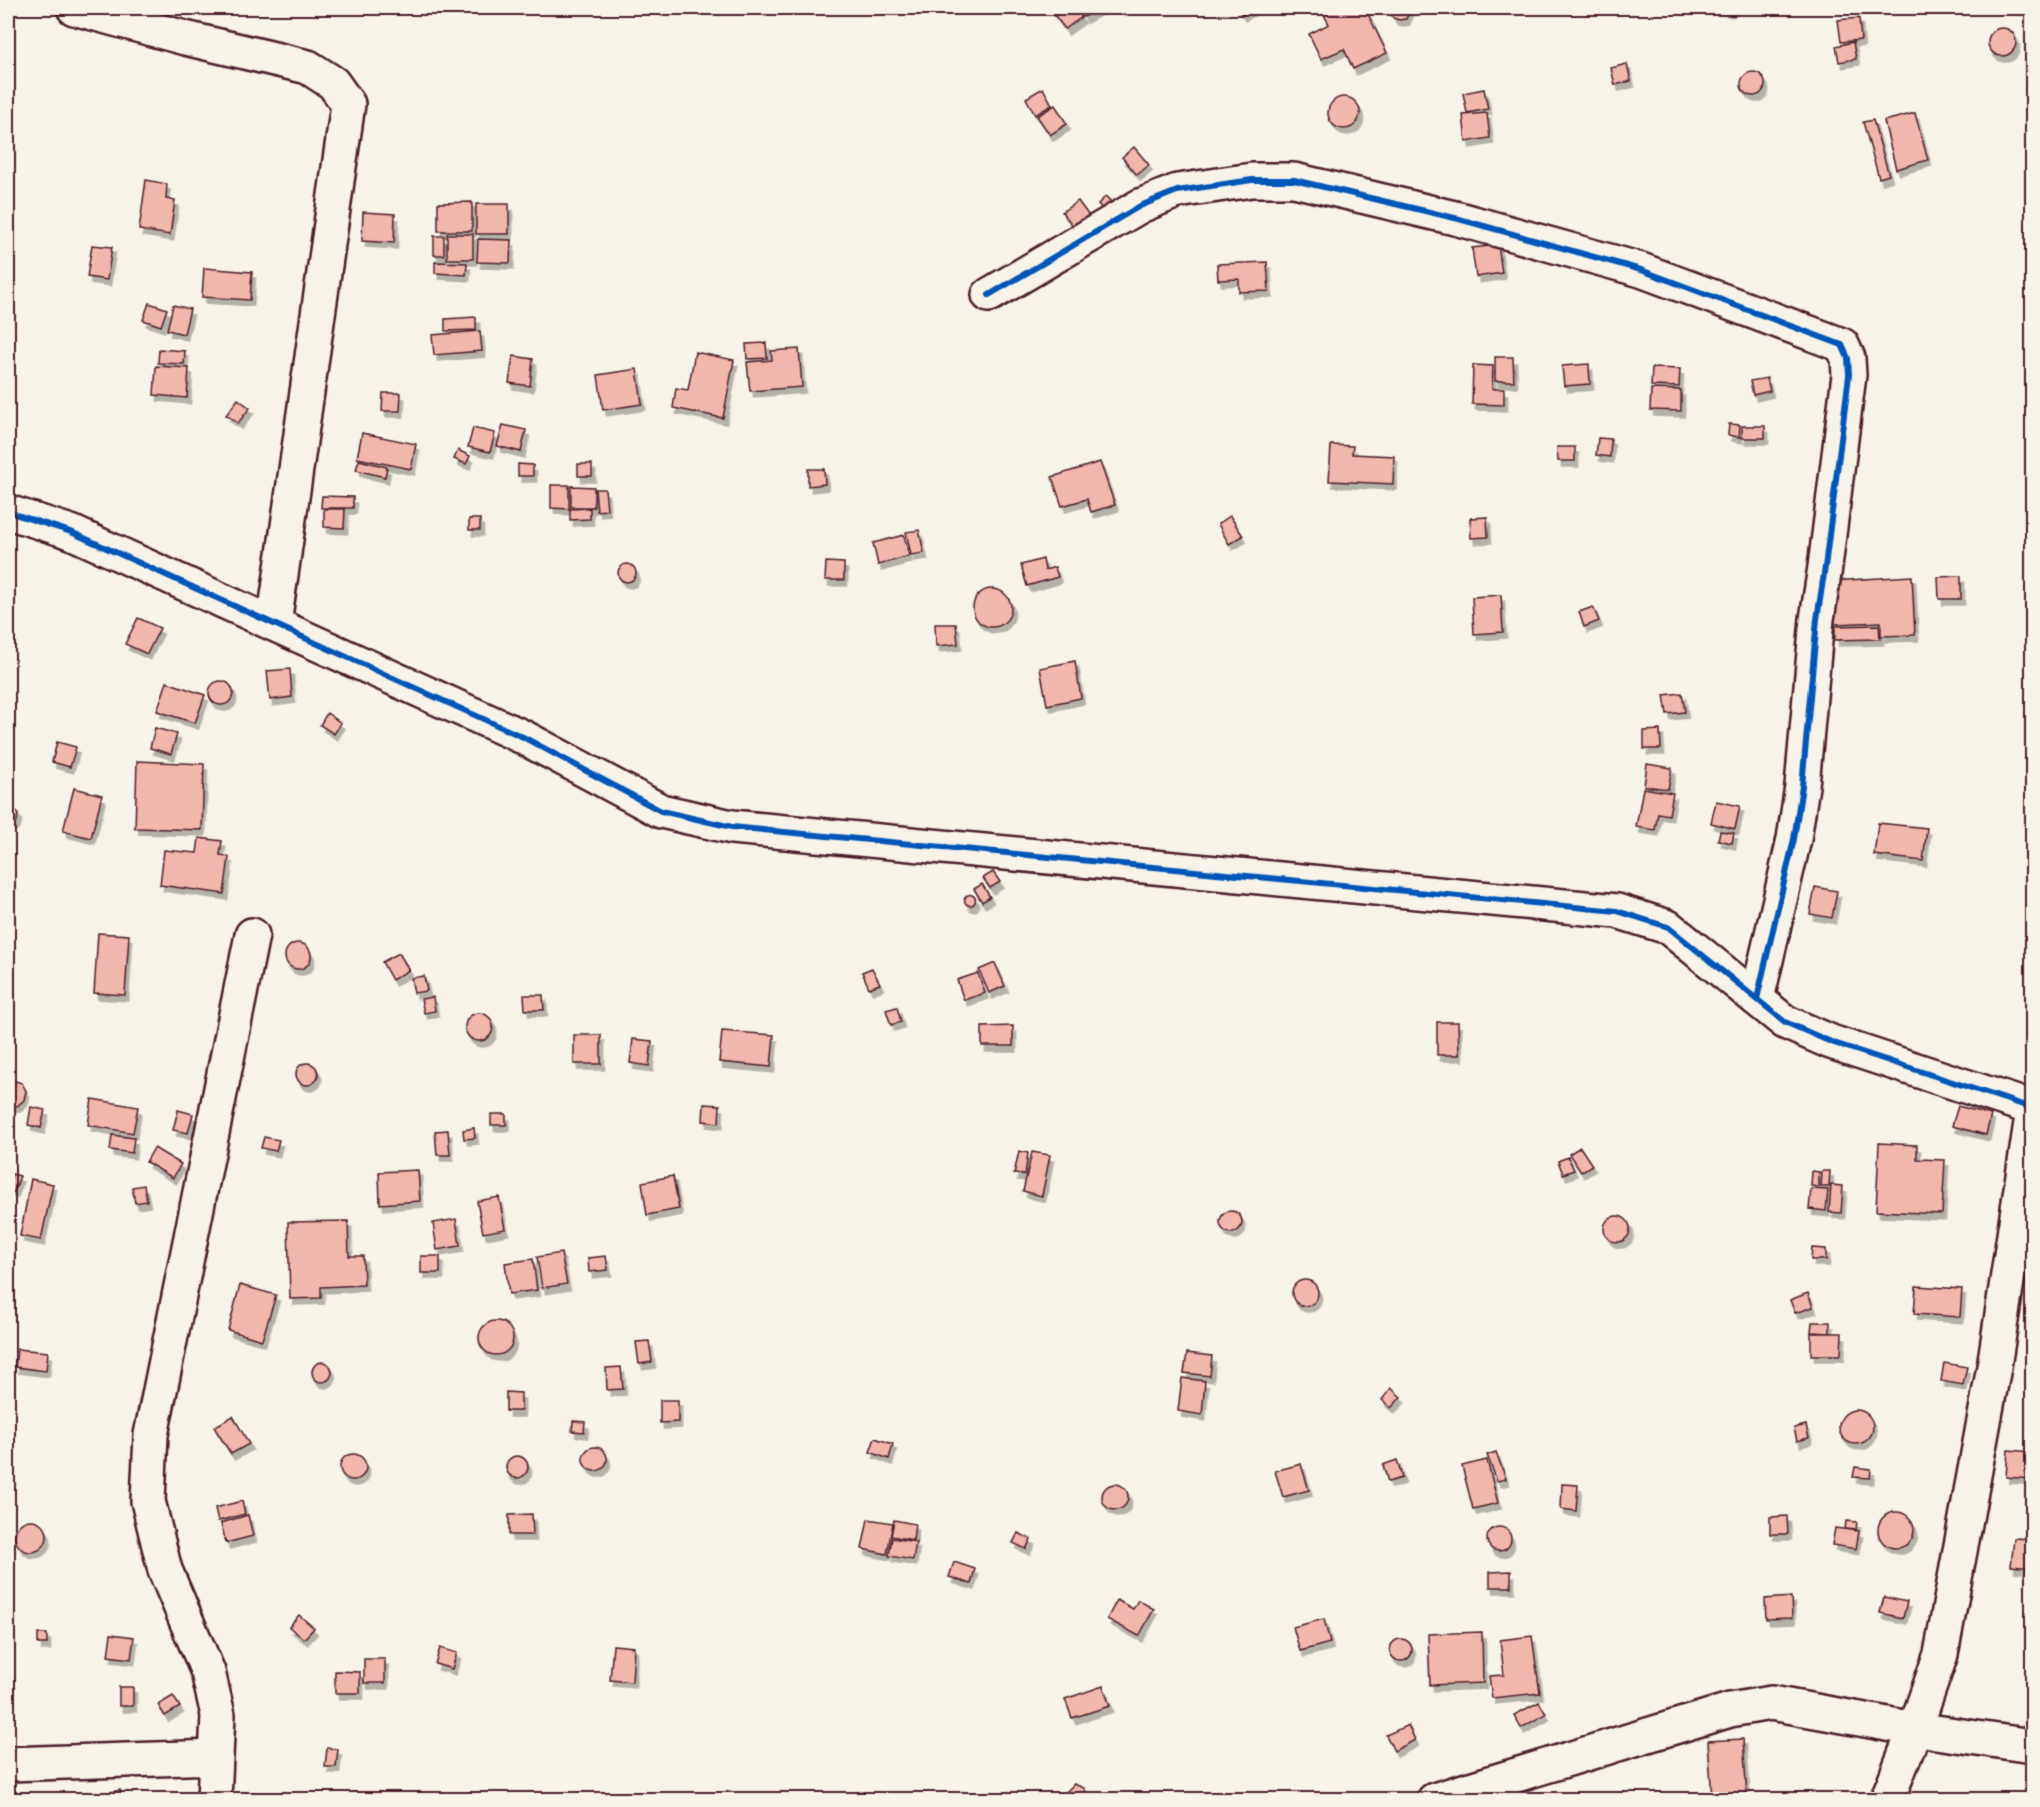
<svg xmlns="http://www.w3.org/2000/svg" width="2040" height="1807" font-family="Dekko,sans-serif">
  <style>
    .building { fill: #f1b6ac; stroke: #4a1f2b; stroke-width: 1.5; filter: url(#shadow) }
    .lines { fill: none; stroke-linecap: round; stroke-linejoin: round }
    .minor-casing { stroke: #4a1f2b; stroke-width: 38 }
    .minor { stroke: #f7f3e8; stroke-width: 33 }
    .cycleway-casing { stroke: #f7f3e8; stroke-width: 10 }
    .cycleway { stroke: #0057b8; stroke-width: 6 }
  </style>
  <defs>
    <filter id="shadow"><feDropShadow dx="3.5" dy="6" stdDeviation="0" flood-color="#0004"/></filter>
  </defs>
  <rect width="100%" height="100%" fill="#f7f3e8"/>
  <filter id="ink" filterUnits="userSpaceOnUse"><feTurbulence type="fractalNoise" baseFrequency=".0167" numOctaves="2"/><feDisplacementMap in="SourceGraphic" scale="12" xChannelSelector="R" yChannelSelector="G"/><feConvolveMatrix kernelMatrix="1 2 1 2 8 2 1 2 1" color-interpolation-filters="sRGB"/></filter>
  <g filter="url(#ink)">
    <g class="building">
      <polygon points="1049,8 1074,8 1082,17 1065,29"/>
      <polygon points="1079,8 1100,8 1084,17"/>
      <polygon points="1237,8 1254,8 1242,15"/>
      <polygon points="1335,8 1365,8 1387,53 1353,69 1344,49 1321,59 1309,34 1329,24 1323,13"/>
      <polygon points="1389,8 1409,8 1410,10 1406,19 1399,20 1393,18"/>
      <polygon points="1715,8 1735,8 1729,11"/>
      <polygon points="1859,18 1861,40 1841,42 1838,20"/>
      <circle cx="2002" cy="42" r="14"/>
      <polygon points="1853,42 1856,59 1839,62 1836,46"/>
      <polygon points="1627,64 1631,81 1615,85 1611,68"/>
      <circle cx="1753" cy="84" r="12"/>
      <polygon points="1043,88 1052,105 1035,115 1026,98"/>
      <polygon points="1484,89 1488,109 1467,113 1463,93"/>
      <circle cx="1344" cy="113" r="16"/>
      <polygon points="1055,105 1067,124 1050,135 1037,116"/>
      <polygon points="1487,113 1490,138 1466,142 1463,115"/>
      <polygon points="1915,113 1928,160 1896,169 1884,121"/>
      <polygon points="1873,120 1889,175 1879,178 1863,122"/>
      <polygon points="1134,147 1149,165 1137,175 1122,157"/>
      <polygon points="146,180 167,184 166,199 175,200 170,235 139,230"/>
      <polygon points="1106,196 1115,207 1106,214 1098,204"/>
      <polygon points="1078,201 1089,216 1074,227 1062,212"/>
      <polygon points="472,202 472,231 438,231 438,203"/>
      <rect x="476" y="204" width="33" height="30"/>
      <polygon points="363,212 395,214 394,243 362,241"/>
      <rect x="447" y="234" width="26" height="25"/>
      <rect x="434" y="236" width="10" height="19"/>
      <polygon points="478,239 511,240 510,263 477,262"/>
      <polygon points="92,245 112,247 107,280 87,277"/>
      <polygon points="1498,245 1502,273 1476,277 1472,248"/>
      <polygon points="435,262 467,263 466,275 435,273"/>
      <polygon points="1267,262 1269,291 1239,292 1239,279 1218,280 1217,264"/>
      <polygon points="204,268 252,272 250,300 202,297"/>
      <polygon points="149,303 167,309 161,326 143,320"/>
      <polygon points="173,305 190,309 184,334 167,330"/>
      <polygon points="476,317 476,330 445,331 445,319"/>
      <polygon points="480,331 482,351 434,355 432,335"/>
      <polygon points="766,343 767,358 747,359 746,344"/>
      <polygon points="159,349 185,351 184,364 158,363"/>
      <polygon points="799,349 802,387 750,391 747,362 772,360 771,351"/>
      <polygon points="695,352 734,360 723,418 673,408 676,388 688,390"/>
      <polygon points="513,356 533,359 530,386 509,383"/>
      <polygon points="1495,357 1513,357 1514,381 1495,381"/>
      <polygon points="1589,364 1590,384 1564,386 1562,366"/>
      <polygon points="1473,365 1493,366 1492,389 1504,389 1504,405 1472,404"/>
      <polygon points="156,366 189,368 187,398 154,395"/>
      <polygon points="1652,368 1680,369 1679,387 1651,386"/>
      <polygon points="637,369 642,404 603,410 598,375"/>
      <polygon points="1767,378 1770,391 1753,395 1750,381"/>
      <polygon points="1651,389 1681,390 1681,411 1650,410"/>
      <polygon points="383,393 401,393 400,411 382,411"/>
      <polygon points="238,399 250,408 238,423 226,415"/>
      <polygon points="1729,424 1740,425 1739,437 1728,435"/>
      <polygon points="503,425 526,430 521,452 497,446"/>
      <rect x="1742" y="426" width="23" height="12"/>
      <polygon points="473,428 495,433 490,452 468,447"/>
      <polygon points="362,433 416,444 411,469 357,458"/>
      <polygon points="1598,438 1611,439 1610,457 1596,455"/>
      <polygon points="1331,445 1353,446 1352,454 1394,456 1393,484 1329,481"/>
      <polygon points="1557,447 1575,447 1575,461 1558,461"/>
      <polygon points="458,450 470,456 466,464 454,459"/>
      <polygon points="359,460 387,467 385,477 356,470"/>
      <polygon points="1100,462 1115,505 1091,512 1087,499 1062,506 1052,477"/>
      <polygon points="518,464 533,465 533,476 518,476"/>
      <rect x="578" y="464" width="14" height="12"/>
      <polygon points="808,469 824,469 825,484 808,486"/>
      <polygon points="551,485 569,485 569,509 551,508"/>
      <polygon points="571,486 594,487 594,507 571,507"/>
      <polygon points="595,489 605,489 607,510 597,511"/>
      <polygon points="322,496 353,497 353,508 321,508"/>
      <polygon points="590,508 590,519 570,520 570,509"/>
      <polygon points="324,509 345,509 344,528 324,527"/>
      <polygon points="1230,516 1243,536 1229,544 1218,524"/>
      <polygon points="1487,517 1488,537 1471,538 1470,518"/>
      <rect x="469" y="519" width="11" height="11"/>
      <polygon points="919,530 924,553 911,555 906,532"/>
      <polygon points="904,535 909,556 878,565 873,543"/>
      <polygon points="1043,559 1045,570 1055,567 1058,577 1027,586 1021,565"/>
      <polygon points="826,562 844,563 844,580 825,580"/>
      <circle cx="627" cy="573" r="9"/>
      <polygon points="1912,576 1915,635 1881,636 1881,622 1835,624 1832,581"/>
      <polygon points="1961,576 1961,599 1939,599 1938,577"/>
      <polygon points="2027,582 2032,582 2032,616 2028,616"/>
      <circle cx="992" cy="608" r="19"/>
      <polygon points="1501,595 1503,632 1474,634 1472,597"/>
      <polygon points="1593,607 1599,621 1584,627 1579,612"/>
      <polygon points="138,618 160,628 147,654 125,644"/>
      <polygon points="935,624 956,624 958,644 936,646"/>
      <polygon points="1879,625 1880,639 1835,640 1835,626"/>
      <polygon points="1075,661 1081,698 1047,705 1040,668"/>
      <polygon points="290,669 292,697 270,700 267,671"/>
      <circle cx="221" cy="693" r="12"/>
      <polygon points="167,682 205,695 195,723 157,711"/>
      <polygon points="1682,693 1685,712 1667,714 1664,695"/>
      <polygon points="327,713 341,723 334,734 320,725"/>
      <polygon points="155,728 177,734 171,754 150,748"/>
      <polygon points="1660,730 1661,749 1644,749 1644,731"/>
      <polygon points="57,742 76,747 70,767 52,762"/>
      <polygon points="137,761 204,764 202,830 135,828"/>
      <polygon points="1647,764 1672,768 1668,789 1644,786"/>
      <polygon points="74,788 102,795 91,838 63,831"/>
      <polygon points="1643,788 1673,793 1669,815 1658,813 1655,830 1636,827"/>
      <polygon points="1716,801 1740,806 1735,829 1711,823"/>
      <polygon points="8,805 14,808 18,814 17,821 9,827"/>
      <polygon points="1878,823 1927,828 1923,861 1874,855"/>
      <polygon points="1720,831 1734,833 1732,843 1718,840"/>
      <polygon points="199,838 222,841 220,855 229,857 224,894 160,885 164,850 197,853"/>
      <polygon points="993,872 1000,882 990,888 983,878"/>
      <polygon points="982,884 990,897 982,902 974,889"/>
      <polygon points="1815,887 1837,891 1832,918 1810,914"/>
      <circle cx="970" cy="900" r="5.5"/>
      <polygon points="98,933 129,935 125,995 94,993"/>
      <circle cx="298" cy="956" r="13"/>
      <polygon points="399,953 409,970 392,980 382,962"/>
      <polygon points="995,963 1005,986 989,993 979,970"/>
      <polygon points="872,968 880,984 869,988 862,972"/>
      <polygon points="978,973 985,993 964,1000 957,980"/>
      <polygon points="424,976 427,991 414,993 411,978"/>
      <polygon points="524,995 543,995 544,1010 525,1010"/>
      <polygon points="433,997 435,1011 424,1013 421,999"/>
      <polygon points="897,1007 901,1022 891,1025 886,1010"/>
      <circle cx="479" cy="1027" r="14"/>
      <polygon points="1437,1022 1458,1022 1459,1055 1437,1055"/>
      <polygon points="1013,1026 1013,1046 982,1046 982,1027"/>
      <polygon points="722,1031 774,1035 771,1067 719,1062"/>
      <rect x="574" y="1035" width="27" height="29"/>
      <polygon points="633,1039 652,1041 649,1066 630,1063"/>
      <circle cx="307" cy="1074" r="11"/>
      <polygon points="9,1079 22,1083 26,1091 24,1100 17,1106 8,1106 8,1080"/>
      <polygon points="92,1099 138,1107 133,1133 88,1125"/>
      <polygon points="704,1104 720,1105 719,1123 703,1121"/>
      <polygon points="1958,1106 1991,1115 1986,1135 1952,1126"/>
      <polygon points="31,1107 45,1110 41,1128 28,1125"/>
      <polygon points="178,1110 193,1114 188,1133 173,1130"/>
      <rect x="491" y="1114" width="15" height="11"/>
      <polygon points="474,1128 475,1138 464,1139 463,1130"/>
      <polygon points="448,1130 450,1155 437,1155 435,1131"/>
      <polygon points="112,1135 134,1138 132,1153 110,1150"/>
      <polygon points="264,1137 279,1140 276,1151 261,1148"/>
      <polygon points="1879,1143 1917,1145 1917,1159 1945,1160 1942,1214 1876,1211"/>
      <polygon points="1580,1147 1592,1165 1581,1172 1569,1154"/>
      <polygon points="154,1148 181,1164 173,1178 146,1162"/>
      <polygon points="1019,1151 1028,1153 1025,1175 1014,1174"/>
      <polygon points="1032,1152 1050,1155 1042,1196 1023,1191"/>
      <polygon points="1568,1157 1574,1170 1563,1174 1558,1161"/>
      <polygon points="418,1170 420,1201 380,1204 379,1172"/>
      <polygon points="1812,1171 1819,1172 1819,1187 1811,1186"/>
      <polygon points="1822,1171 1830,1171 1829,1187 1821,1187"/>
      <polygon points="12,1174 20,1176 14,1192 8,1190"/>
      <polygon points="673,1176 679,1209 647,1215 642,1182"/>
      <polygon points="31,1179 53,1184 41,1240 20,1236"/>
      <polygon points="144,1185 147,1201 135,1203 132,1187"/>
      <polygon points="1831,1185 1843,1186 1841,1213 1829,1212"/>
      <polygon points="1811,1189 1828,1190 1826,1211 1809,1209"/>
      <polygon points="499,1197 505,1229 483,1233 477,1201"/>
      <circle cx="1231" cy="1222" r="11"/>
      <circle cx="1617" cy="1229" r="13"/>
      <polygon points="456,1219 460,1246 437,1250 433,1223"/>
      <polygon points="348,1221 349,1256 363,1256 364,1285 321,1287 321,1298 290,1299 288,1222"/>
      <polygon points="1812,1248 1826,1249 1826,1260 1811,1260"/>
      <polygon points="561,1253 567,1284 542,1288 537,1257"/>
      <rect x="421" y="1256" width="19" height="17"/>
      <polygon points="606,1256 608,1270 589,1272 588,1258"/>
      <polygon points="533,1259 537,1290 509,1294 505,1263"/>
      <circle cx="1305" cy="1293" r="13"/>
      <polygon points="240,1285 276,1295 262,1340 228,1330"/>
      <polygon points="1916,1286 1962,1289 1960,1317 1914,1314"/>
      <polygon points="1808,1293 1813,1307 1795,1313 1790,1300"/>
      <circle cx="496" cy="1338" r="17"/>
      <polygon points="1812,1322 1830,1322 1830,1333 1811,1332"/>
      <polygon points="1811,1333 1842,1333 1841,1355 1811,1355"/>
      <polygon points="649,1341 652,1362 639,1364 636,1342"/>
      <polygon points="17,1349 48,1352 46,1371 15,1367"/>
      <polygon points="1187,1353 1212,1356 1210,1376 1184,1373"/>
      <circle cx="322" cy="1372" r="10"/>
      <polygon points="1944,1363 1967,1367 1963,1385 1941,1381"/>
      <polygon points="621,1367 623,1389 607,1390 606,1368"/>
      <polygon points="1182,1378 1205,1381 1202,1415 1178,1411"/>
      <polygon points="1391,1388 1401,1397 1391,1408 1382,1400"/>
      <polygon points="506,1392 521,1393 521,1411 506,1411"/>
      <polygon points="660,1400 678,1400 678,1422 660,1423"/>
      <circle cx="1856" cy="1427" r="17"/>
      <polygon points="233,1416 249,1444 231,1454 214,1427"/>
      <polygon points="573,1421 585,1422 584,1432 572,1431"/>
      <polygon points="1806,1425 1809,1438 1797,1441 1794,1428"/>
      <polygon points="875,1438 893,1444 889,1459 870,1452"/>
      <circle cx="595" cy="1459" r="12"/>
      <polygon points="2008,1450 2032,1452 2031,1479 2006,1477"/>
      <polygon points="1496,1452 1506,1479 1497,1481 1487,1455"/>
      <circle cx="353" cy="1467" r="13"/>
      <circle cx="517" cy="1467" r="11"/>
      <polygon points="1397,1460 1402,1478 1388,1482 1383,1465"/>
      <polygon points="1487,1460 1498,1503 1473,1509 1462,1466"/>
      <polygon points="1301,1464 1309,1490 1283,1497 1275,1471"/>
      <polygon points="1855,1467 1871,1469 1870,1478 1853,1477"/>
      <polygon points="1562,1484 1578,1485 1576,1511 1561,1509"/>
      <circle cx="1115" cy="1497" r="13"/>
      <polygon points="242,1501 245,1514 218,1521 215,1508"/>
      <circle cx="1896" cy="1530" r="18"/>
      <polygon points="532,1514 533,1535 509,1535 509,1515"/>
      <polygon points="248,1515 253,1536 226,1543 221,1523"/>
      <polygon points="1787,1516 1788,1534 1770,1534 1770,1517"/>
      <polygon points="868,1519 893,1523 887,1554 862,1549"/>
      <circle cx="31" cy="1536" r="16"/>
      <polygon points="894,1520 915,1524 913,1540 891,1536"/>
      <polygon points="1846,1521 1857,1522 1856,1530 1845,1529"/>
      <circle cx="1499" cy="1539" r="12"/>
      <polygon points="1835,1528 1859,1531 1856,1549 1832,1545"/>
      <polygon points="1018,1533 1031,1539 1026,1549 1013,1543"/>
      <polygon points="892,1538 916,1542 913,1560 889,1556"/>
      <polygon points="2014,1538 2032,1539 2032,1568 2011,1566"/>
      <polygon points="954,1562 975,1569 971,1584 949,1577"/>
      <polygon points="1511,1571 1511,1587 1490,1587 1490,1572"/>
      <polygon points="1791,1597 1792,1618 1766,1619 1765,1599"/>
      <polygon points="1884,1597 1907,1602 1903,1618 1880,1613"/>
      <polygon points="1117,1600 1133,1609 1138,1600 1154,1609 1139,1636 1107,1619"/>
      <polygon points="299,1615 314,1628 304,1639 289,1627"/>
      <polygon points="1324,1619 1330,1643 1300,1651 1293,1627"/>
      <polygon points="1482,1632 1483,1683 1430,1685 1428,1634"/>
      <rect x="38" y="1634" width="9" height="10"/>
      <polygon points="111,1634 134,1637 131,1659 108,1656"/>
      <polygon points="1532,1636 1540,1693 1492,1698 1489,1676 1504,1675 1500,1640"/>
      <circle cx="1401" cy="1650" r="11"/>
      <polygon points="613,1645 634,1647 632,1682 610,1680"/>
      <polygon points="440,1648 457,1653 452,1669 435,1664"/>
      <rect x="364" y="1659" width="21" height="24"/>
      <polygon points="335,1671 360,1672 360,1693 335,1693"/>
      <polygon points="1103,1686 1110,1706 1072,1718 1065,1699"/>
      <rect x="119" y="1687" width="14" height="19"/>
      <polygon points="173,1696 180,1707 165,1716 158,1705"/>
      <polygon points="1539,1702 1546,1714 1521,1728 1514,1715"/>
      <polygon points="1408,1725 1415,1740 1394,1751 1386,1735"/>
      <polygon points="1743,1739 1747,1797 1712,1799 1708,1741"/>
      <polygon points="327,1748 338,1749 336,1767 325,1767"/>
      <polygon points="1074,1784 1084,1788 1087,1794 1086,1800 1066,1800 1067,1791"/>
      <polygon points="120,1790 122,1800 110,1800 108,1793"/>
      <polygon points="1797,1794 1834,1800 1796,1800"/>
      <polygon points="31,1796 32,1800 8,1800 8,1797"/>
    </g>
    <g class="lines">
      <g class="minor-casing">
        <g id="minor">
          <polyline points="74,8 185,38 308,67 333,83 348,104 274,624"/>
          <polyline points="989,295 1140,206 1177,191 1252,180 1294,180 1459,219 1641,270 1842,345 1848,358 1849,375 1825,567 1817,619 1802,786 1794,839 1757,999"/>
          <polyline points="8,512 71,532 523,737 661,811 732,827 1617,911 1668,927 1785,1022 1831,1042 2032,1108"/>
          <polyline points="216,1757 218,1715 208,1672 165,1570 148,1501 151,1435 252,935"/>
          <polyline points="8,1764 216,1757 214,1800"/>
          <polyline points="1434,1800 1730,1710 1771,1703 1915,1729 2032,1746"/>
          <polyline points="1887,1800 1915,1729 1941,1654 1994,1367 2032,1116"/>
        </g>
      </g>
      <use href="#minor" class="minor"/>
      <g class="cycleway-casing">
        <g id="cycleway">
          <polyline points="989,295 1140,206 1177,191 1252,180 1294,180 1459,219 1641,270 1842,345 1848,358 1849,375 1825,567 1817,619 1802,786 1794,839 1757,999"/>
          <polyline points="8,512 71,532 523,737 661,811 732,827 1617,911 1668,927 1785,1022 1831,1042 2032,1108"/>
        </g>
      </g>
      <use href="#cycleway" class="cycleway"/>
    </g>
  </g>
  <rect width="2040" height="1807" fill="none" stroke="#f7f3e8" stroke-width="30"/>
  <rect x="15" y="15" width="2010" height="1777" fill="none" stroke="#4a1f2b" stroke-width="2" filter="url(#ink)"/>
</svg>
